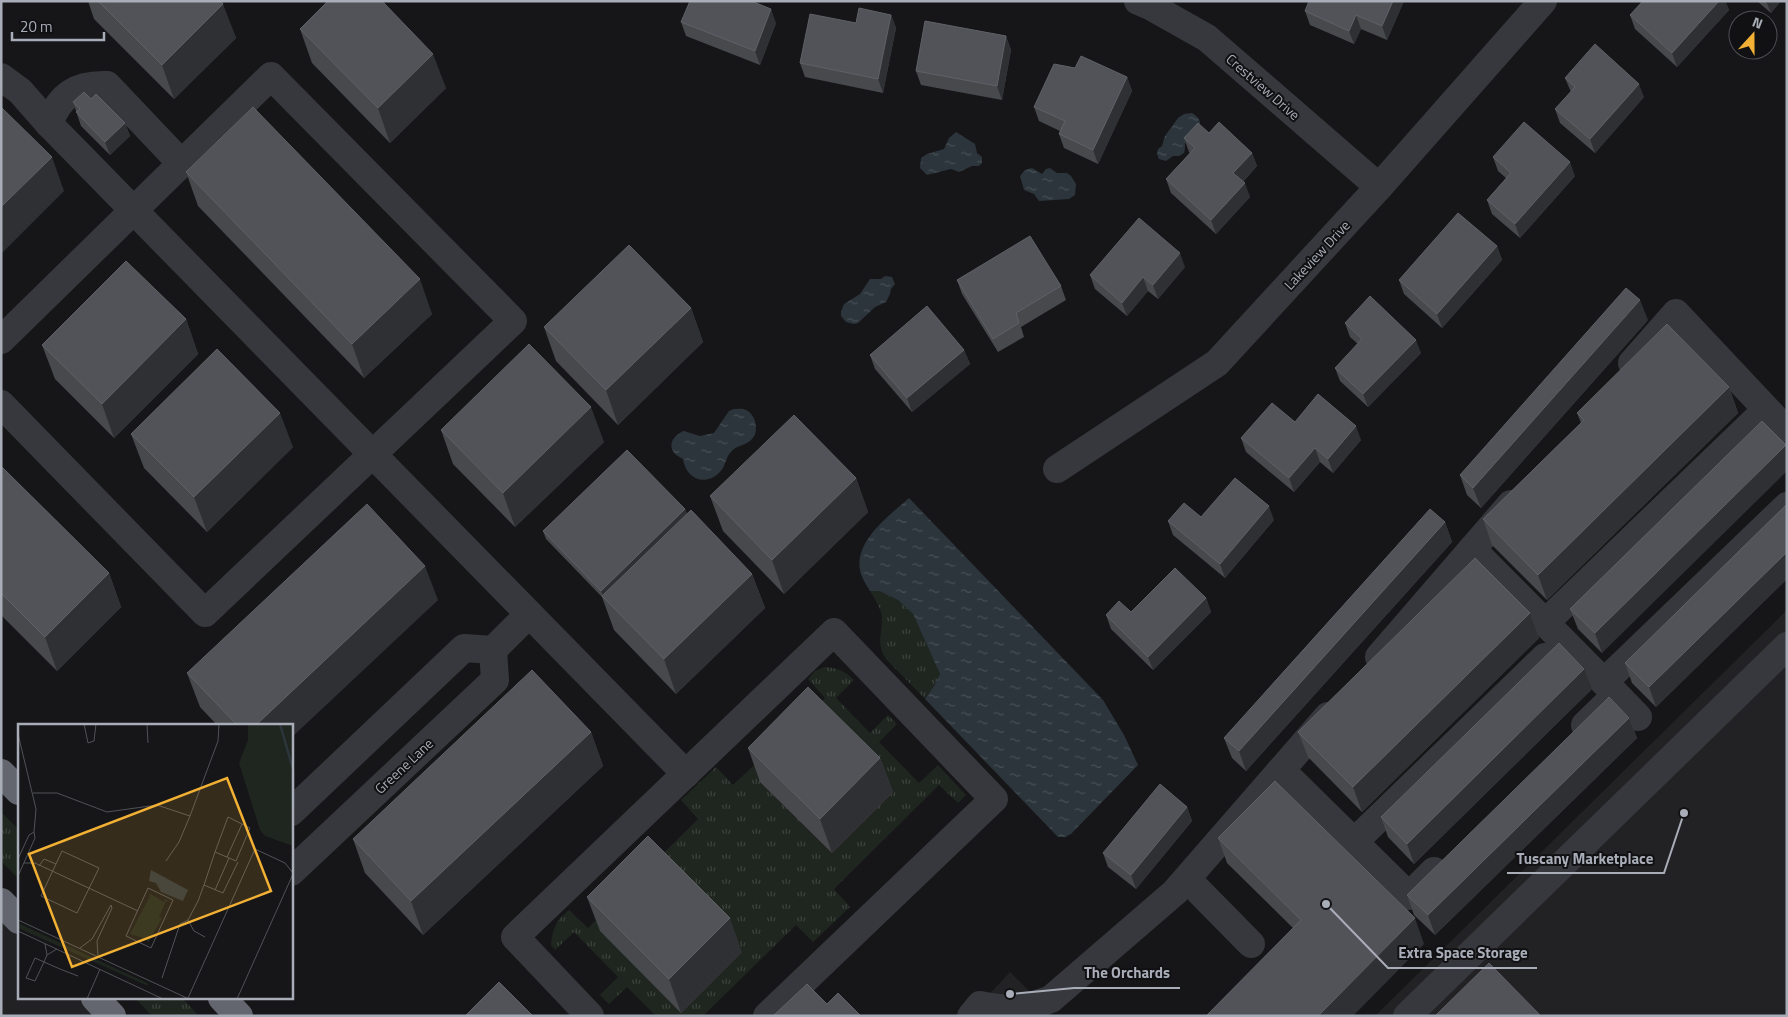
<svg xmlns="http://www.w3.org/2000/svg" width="1788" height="1017" font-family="'Titillium Web',sans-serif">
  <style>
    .built { fill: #222225 }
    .grass { fill: url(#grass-tufts) }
    .water { fill: url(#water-ripples) }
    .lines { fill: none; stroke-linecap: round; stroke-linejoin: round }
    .minor { stroke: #37383d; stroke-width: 28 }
    .highway { stroke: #63666e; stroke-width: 28 }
    .wall { fill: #47494d }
    .shaded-wall { fill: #2f3033 }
    .building { fill: #525359; stroke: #5f6168 }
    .labels { text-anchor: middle; stroke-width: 4; stroke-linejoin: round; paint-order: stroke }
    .street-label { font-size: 14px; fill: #a8adb8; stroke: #111113 }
    .inset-river { fill: none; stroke: #2c353c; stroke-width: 2.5 }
    .inset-road { fill: none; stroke: #505258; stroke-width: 1 }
    .view { fill: #f2b134; fill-opacity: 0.15; stroke: #f2b134; stroke-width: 2.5 }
    .inset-edge { fill: none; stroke: #a8adb8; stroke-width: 2.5 }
    .leader { fill: none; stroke: #a8adb8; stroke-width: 2 }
    .callout-dot { fill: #a8adb8; stroke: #111113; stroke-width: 2 }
    .callout-label { font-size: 15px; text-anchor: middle; font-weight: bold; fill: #a8adb8; stroke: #111113; stroke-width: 4; stroke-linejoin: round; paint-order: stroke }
  </style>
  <defs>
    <pattern id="grass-tufts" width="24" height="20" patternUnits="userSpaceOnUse" patternTransform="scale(1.25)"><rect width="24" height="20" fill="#1e261f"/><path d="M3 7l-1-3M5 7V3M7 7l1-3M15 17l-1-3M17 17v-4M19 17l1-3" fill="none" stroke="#3c433d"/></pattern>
    <pattern id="water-ripples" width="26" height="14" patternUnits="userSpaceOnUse" patternTransform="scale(1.25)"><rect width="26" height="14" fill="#2c353c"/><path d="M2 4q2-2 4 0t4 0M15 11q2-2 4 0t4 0" fill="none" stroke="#485056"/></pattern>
  </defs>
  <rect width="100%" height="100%" fill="#161618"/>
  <g class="built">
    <polygon points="1787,610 1787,1016 1375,1016"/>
    <polygon points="1,902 19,920 19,998 95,998 112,1016 1,1016"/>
    <polygon points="1010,972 1054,1016 969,1016"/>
  </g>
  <g class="grass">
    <path d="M870,591H879L898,600L913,614L940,674L936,683L925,699L886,659C874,640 885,631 881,612C879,605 874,598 870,591Z"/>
    <path d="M825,667C838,668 845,671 854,680L836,698L870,733L888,715L897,724L879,742L919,783L938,765L966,795L958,803L939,785L834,889L850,907L813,942L796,925L703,1016H656L627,987L609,1004L600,995L618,977L574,932L555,950L551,945C552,929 557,919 569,910L588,928L698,819L681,800L716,767L733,785L825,698L808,679L815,671Z"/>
    <polygon points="1,812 19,830 19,879 1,861"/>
    <polygon points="135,998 182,998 199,1016 152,1016"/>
  </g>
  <g class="water">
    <path d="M1192,113C1212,126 1189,133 1185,144C1185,147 1185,150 1184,153L1179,156H1173L1166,161L1159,159L1157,154L1158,149L1162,146L1165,136L1178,118L1184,114Z"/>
    <polygon points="956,132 975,144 977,153 982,157 982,163 979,166 972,166 959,172 951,169 927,175 920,168 921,158 927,154 944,149 949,138"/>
    <polygon points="1032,168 1042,174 1046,169 1050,168 1057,173 1067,173 1071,176 1076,184 1075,195 1069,199 1039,201 1034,194 1024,190 1020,176 1025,170"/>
    <polygon points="885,276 892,277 895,284 891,289 890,294 886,302 875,307 858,323 854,324 846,322 841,316 841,312 844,304 860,294 870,279 881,279"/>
    <path d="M734,409C738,409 742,408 746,410C756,414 760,433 751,440C745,446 736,445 731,452C725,458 726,466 720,472C705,487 686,479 683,459C680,457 675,455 673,451C668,442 676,434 684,431L700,436L714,433L729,411Z"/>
    <path d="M909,498L1103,700L1124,735L1138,765L1071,834L1065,837H1058L925,699L936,683L940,674L913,614L898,600L879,591H870C867,586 863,580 861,574C851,543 890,515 909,498Z"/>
  </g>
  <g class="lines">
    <g class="minor">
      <polyline points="1138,1 1152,7 1207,38 1379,187"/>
      <polyline points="1,77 20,91 49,124 686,774"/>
      <path d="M49,124C60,94 77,84 107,85L182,164"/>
      <polyline points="1,340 271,76 513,321 205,613 1,404"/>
      <polyline points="1632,363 1676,313 1787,431"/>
      <polyline points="1057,469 1217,363 1379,187 1543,1"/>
      <polyline points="1472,549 1604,682 1787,506"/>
      <polyline points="1545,623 1766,410"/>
      <polyline points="493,650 529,614"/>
      <polyline points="1379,657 1511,504"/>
      <polyline points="1604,682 1638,717"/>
      <polyline points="1585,725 1616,695"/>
      <polyline points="1281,770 1409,896 1434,871"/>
      <polyline points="291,812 464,648 493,650 495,680 291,872"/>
      <polyline points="1354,842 1545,657"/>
      <polyline points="1187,879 1251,944"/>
      <polyline points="590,1016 515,937 834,632 994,799 767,1016"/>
      <path d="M971,1016L980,1005C1011,1011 1022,1010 1051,999L1175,892L1328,716"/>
      <polyline points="1407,1016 1787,646"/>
    </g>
    <g class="highway">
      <polyline points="1,773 19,791"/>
      <polyline points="1,902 19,920"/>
      <polyline points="95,998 112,1016"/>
      <polyline points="222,998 239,1016"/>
    </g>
  </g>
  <g class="wall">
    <polygon points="88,1 221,1 236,38 174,99 94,19"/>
    <polygon points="1404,1 1387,40 1361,29 1354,44 1310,25 1305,11"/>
    <polygon points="1643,1 1725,1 1729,10 1677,67 1635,29 1630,15"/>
    <polygon points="1757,1 1781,1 1771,13"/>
    <polygon points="891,15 896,28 883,93 805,77 800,63 856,23"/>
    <polygon points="681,22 776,23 760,65 686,36"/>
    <polygon points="300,29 446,88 390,143 312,63"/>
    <polygon points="1006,36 1011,50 1002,100 921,85 916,71"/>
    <polygon points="1075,68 1127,77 1132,91 1098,164 1064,148 1059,134 1060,131 1039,121 1034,107"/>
    <polygon points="1565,78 1644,97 1595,153 1560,123 1555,109 1571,92"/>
    <polygon points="91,99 125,123 130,136 110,155 81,126 73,102"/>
    <polygon points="1209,133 1252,153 1257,166 1243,182 1250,197 1216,234 1171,193 1166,179 1190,153 1189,152 1184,138"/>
    <polygon points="1493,157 1575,176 1520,238 1492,214 1487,200 1506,178 1498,171"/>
    <polygon points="186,172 432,314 364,378 198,206"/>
    <polygon points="1497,246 1502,260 1442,328 1404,294 1399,280"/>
    <polygon points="1185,267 1158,299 1148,291 1127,316 1095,289 1090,275"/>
    <polygon points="957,280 1061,286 1066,300 1021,327 1024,337 998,352 962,294"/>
    <polygon points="691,308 703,342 618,425 556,361 544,327"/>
    <polygon points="186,319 198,354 114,438 55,379 42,345"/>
    <polygon points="1648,320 1481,508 1467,495 1460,475"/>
    <polygon points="1345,323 1421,353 1368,407 1340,381 1335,368 1358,344 1350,337"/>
    <polygon points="964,350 970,364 912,412 875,369 870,355"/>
    <polygon points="1729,387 1738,413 1547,600 1492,545 1483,519 1581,423 1577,413"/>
    <polygon points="1762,421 1602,653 1578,629 1570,609"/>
    <polygon points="1295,422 1361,440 1333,473 1320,462 1294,492 1246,452 1241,438"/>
    <polygon points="441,430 604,442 515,527 453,464"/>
    <polygon points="131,434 293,447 207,532 144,468"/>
    <polygon points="1,466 109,573 121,607 57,671 1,615"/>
    <polygon points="856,478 868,512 784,594 723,531 710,496"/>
    <polygon points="1787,504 1787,579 1656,707 1632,683 1625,663"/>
    <polygon points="685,509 687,514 752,574 765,608 676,694 614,630 602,597 546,539 543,531"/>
    <polygon points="1201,517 1274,520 1225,578 1173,535 1168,521"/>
    <polygon points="1445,522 1452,542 1246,771 1232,758 1224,738"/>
    <polygon points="1206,598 1211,612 1153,670 1111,629 1106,615 1131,612"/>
    <polygon points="438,600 291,726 218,726 200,707 187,673"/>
    <polygon points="1530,613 1539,638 1362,812 1308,757 1298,732"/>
    <polygon points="1592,689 1414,864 1388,837 1381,817"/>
    <polygon points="1629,718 1637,738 1435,935 1414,915 1407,895"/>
    <polygon points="591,732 603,766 423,935 365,873 353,839"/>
    <polygon points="748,748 880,758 893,792 832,853 760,782"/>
    <polygon points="1187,807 1192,821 1136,889 1108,867 1103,853"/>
    <polygon points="1218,838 1424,944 1293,928 1227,863"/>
    <polygon points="587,897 742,952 681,1013 600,931"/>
  </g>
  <g class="shaded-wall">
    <polygon points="1393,1 1404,1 1387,40 1382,26"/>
    <polygon points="1719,1 1725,1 1729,10 1677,67 1672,53"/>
    <polygon points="1766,1 1781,1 1771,13"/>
    <polygon points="223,4 236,38 174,99 162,65"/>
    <polygon points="771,9 776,23 760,65 755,51"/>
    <polygon points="891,15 896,28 883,93 878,79"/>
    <polygon points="1356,15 1361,29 1354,44 1349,31"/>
    <polygon points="1006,36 1011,50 1002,100 997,86"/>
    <polygon points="433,54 446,88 390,143 378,108"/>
    <polygon points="1127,77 1132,91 1098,164 1093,150"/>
    <polygon points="1639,84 1644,97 1595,153 1590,139"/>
    <polygon points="125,123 130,136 110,155 105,142"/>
    <polygon points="1252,153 1257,166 1238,187 1233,173"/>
    <polygon points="52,157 64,191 1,254 1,207"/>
    <polygon points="1570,162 1575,176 1520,238 1515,224"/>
    <polygon points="1245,183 1250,197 1216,234 1211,220"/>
    <polygon points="1497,246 1502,260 1442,328 1437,314"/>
    <polygon points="1180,253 1185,267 1158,299 1153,285"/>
    <polygon points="1143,277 1148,291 1127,316 1122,303"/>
    <polygon points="420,279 432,314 364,378 352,344"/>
    <polygon points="1640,300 1648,320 1481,508 1473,488"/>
    <polygon points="691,308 703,342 618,425 606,390"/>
    <polygon points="186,319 198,354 114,438 102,404"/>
    <polygon points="1416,340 1421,353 1368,407 1363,394"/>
    <polygon points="964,350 970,364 912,412 907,398"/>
    <polygon points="1729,387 1738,413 1547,600 1538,575"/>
    <polygon points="591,407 604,442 515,527 503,493"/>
    <polygon points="280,413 293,447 207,532 194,497"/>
    <polygon points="1356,426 1361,440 1333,473 1328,459"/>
    <polygon points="1786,445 1787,471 1602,653 1595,633"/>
    <polygon points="1315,448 1320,462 1294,492 1289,478"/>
    <polygon points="856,478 868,512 784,594 772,560"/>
    <polygon points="1269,506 1274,520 1225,578 1220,564"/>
    <polygon points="685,509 688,516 604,598 601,591"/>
    <polygon points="1445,522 1452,542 1246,771 1239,751"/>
    <polygon points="1787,552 1787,579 1656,707 1649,687"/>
    <polygon points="425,566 438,600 291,738 291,726 255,726"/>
    <polygon points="109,573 121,607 57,671 45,637"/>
    <polygon points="752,574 765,608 676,694 664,659"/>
    <polygon points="1206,598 1211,612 1153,670 1148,657"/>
    <polygon points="1530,613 1539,638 1362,812 1353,787"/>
    <polygon points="1584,669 1592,689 1414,864 1407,844"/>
    <polygon points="1629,718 1637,738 1435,935 1428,915"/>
    <polygon points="591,732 603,766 423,935 411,901"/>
    <polygon points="880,758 893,792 832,853 820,819"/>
    <polygon points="1187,807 1192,821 1136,889 1131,875"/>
    <polygon points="730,918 742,952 681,1013 669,979"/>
    <polygon points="1415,918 1424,944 1353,1016 1318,1016"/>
  </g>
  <g class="building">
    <polygon points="98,1 221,1 223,4 162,65"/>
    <polygon points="328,1 382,1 433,54 378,108 300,29"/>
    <polygon points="690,1 751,1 771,9 755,51 681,22"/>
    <polygon points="1309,1 1393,1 1382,26 1356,15 1349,31 1305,11"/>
    <polygon points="1643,1 1719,1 1672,53 1630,15"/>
    <polygon points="859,8 891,15 878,79 800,63 810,14 856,23"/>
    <polygon points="925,21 1006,36 997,86 916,71"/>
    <polygon points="1595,44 1639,84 1590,139 1555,109 1575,87 1565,78"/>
    <polygon points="1081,56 1127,77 1093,150 1059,134 1065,121 1034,107 1054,64 1075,68"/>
    <polygon points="84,92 91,99 96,94 125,123 105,142 76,112 80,109 73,102"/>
    <polygon points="1,107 52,157 1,207"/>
    <polygon points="253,107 420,279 352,344 186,172"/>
    <polygon points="1219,122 1252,153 1233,173 1245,183 1211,220 1166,179 1195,148 1184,138 1198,123 1209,133"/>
    <polygon points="1524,122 1570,162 1515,224 1487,200 1511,173 1493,157"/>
    <polygon points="1458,213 1497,246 1437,314 1399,280"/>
    <polygon points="1139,218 1180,253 1153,285 1143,277 1122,303 1090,275"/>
    <polygon points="1030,236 1061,286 1016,313 1019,323 993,339 957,280"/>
    <polygon points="629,245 691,308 606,390 544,327"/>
    <polygon points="126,261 186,319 102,404 42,345"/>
    <polygon points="1626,288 1640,300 1473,488 1460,475"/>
    <polygon points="1370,296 1416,340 1363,394 1335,368 1362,339 1345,323"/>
    <polygon points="927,306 964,350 907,398 870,355"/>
    <polygon points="1667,324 1729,387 1538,575 1483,519 1584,420 1577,413"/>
    <polygon points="529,344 591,407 503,493 441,430"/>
    <polygon points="217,349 280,413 194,497 131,434"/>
    <polygon points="1318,394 1356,426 1328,459 1315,448 1289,478 1241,438 1272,403 1295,422"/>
    <polygon points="794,415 856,478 772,560 710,496"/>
    <polygon points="1762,421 1786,445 1595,633 1570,609"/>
    <polygon points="627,450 685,509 601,591 543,531"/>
    <polygon points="1,466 109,573 45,637 1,593"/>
    <polygon points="1235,478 1269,506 1220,564 1168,521 1184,503 1201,517"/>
    <polygon points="367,504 425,566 255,726 238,726 187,673"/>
    <polygon points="1787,504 1787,552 1649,687 1625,663"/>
    <polygon points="1430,509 1445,522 1239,751 1224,738"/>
    <polygon points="691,510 752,574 664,659 602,596"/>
    <polygon points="1475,558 1530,613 1353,787 1298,732"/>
    <polygon points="1175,568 1206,598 1148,657 1106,615 1119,601 1131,612"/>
    <polygon points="1559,643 1584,669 1407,844 1381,817"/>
    <polygon points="532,670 591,732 411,901 353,839"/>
    <polygon points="808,687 880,758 820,819 748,748"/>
    <polygon points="1609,697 1629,718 1428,915 1407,895"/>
    <polygon points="1275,781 1415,918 1318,1016 1206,1016 1301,920 1218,838"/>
    <polygon points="1160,784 1187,807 1131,875 1103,853"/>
    <polygon points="648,836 730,918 669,979 587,897"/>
    <polygon points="1489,963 1541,1016 1435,1016"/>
    <polygon points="499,982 533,1016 465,1016"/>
    <polygon points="807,984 827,1004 838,993 861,1016 773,1016"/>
  </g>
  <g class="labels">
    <g class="street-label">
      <text transform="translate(1263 87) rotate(41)" y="5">Crestview Drive</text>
      <text transform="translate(1317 255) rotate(-47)" y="5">Lakeview Drive</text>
      <text transform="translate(404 766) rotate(-43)" y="5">Greene Lane</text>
    </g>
  </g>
  <g transform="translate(18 724)">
    <rect width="275" height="275" fill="#161618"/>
    <path d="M131,169L146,178L147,175L152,177H148L141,193L144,194L130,219L128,215L112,210L132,172ZM0,199L129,259L130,262L0,204Z" fill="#1e261f"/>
    <path d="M230,0H275V122L247,112L242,106L221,39L230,16Z" fill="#1e261f"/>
    <path d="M133,146L170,166L165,177L143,168L138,159L131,157Z" fill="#2c353c"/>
    <path class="inset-river" d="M262,0L275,45M275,48V81"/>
    <path class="inset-road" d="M66,0L70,19L76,17L78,0M129,0L130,19M0,10L18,85L16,108M15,69H39L89,88L139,81L172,92M44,127L81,144L59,189L23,172ZM209,133L224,100M0,135L11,111L16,108L17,114L0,152M148,137L161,118L172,92L200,17L201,0M6,139H17L120,187M21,142L26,135L38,140M186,161L205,169L220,138M130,164L155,176L133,224L108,212ZM197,166L211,134M0,196L171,275M170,196L176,207L187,213M0,207L145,275M27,220L29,231L39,225M62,224L74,215L93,181L94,184L79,217L80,232M29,231L26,238L17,257L8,254L17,234L26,238L42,245L60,252M144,254L162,200L170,196L179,179L180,177L186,161L197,128L210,93L232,104L218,137L197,128M170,274L237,125L267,139L275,149M69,275L82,245M219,275L275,150"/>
    <path class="view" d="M209,54L253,167L54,243L11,130Z"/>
    <rect width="275" height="275" class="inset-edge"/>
  </g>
  <path class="leader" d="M1684 813L1664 873H1507M1326 904L1388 968H1537M1010 994L1074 988H1180"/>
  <g class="callout-dot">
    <circle cx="1684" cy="813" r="5"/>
    <circle cx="1326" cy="904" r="5"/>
    <circle cx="1010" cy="994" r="5"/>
  </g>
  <g class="callout-label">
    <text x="1585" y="864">Tuscany Marketplace</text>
    <text x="1463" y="958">Extra Space Storage</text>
    <text x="1127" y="978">The Orchards</text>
  </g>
  <rect width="1788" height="1017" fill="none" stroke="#a8adb8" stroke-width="5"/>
  <g transform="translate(1753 35) rotate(21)"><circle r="24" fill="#111113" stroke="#4d4f55"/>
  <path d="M0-4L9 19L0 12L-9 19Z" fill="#f2b134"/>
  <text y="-8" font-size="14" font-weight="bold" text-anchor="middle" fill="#a8adb8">N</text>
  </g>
  <path d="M12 32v8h92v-8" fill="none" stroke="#a8adb8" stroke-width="2.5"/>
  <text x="20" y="32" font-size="15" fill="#a8adb8" stroke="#111113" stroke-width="4" paint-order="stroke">20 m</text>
</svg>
